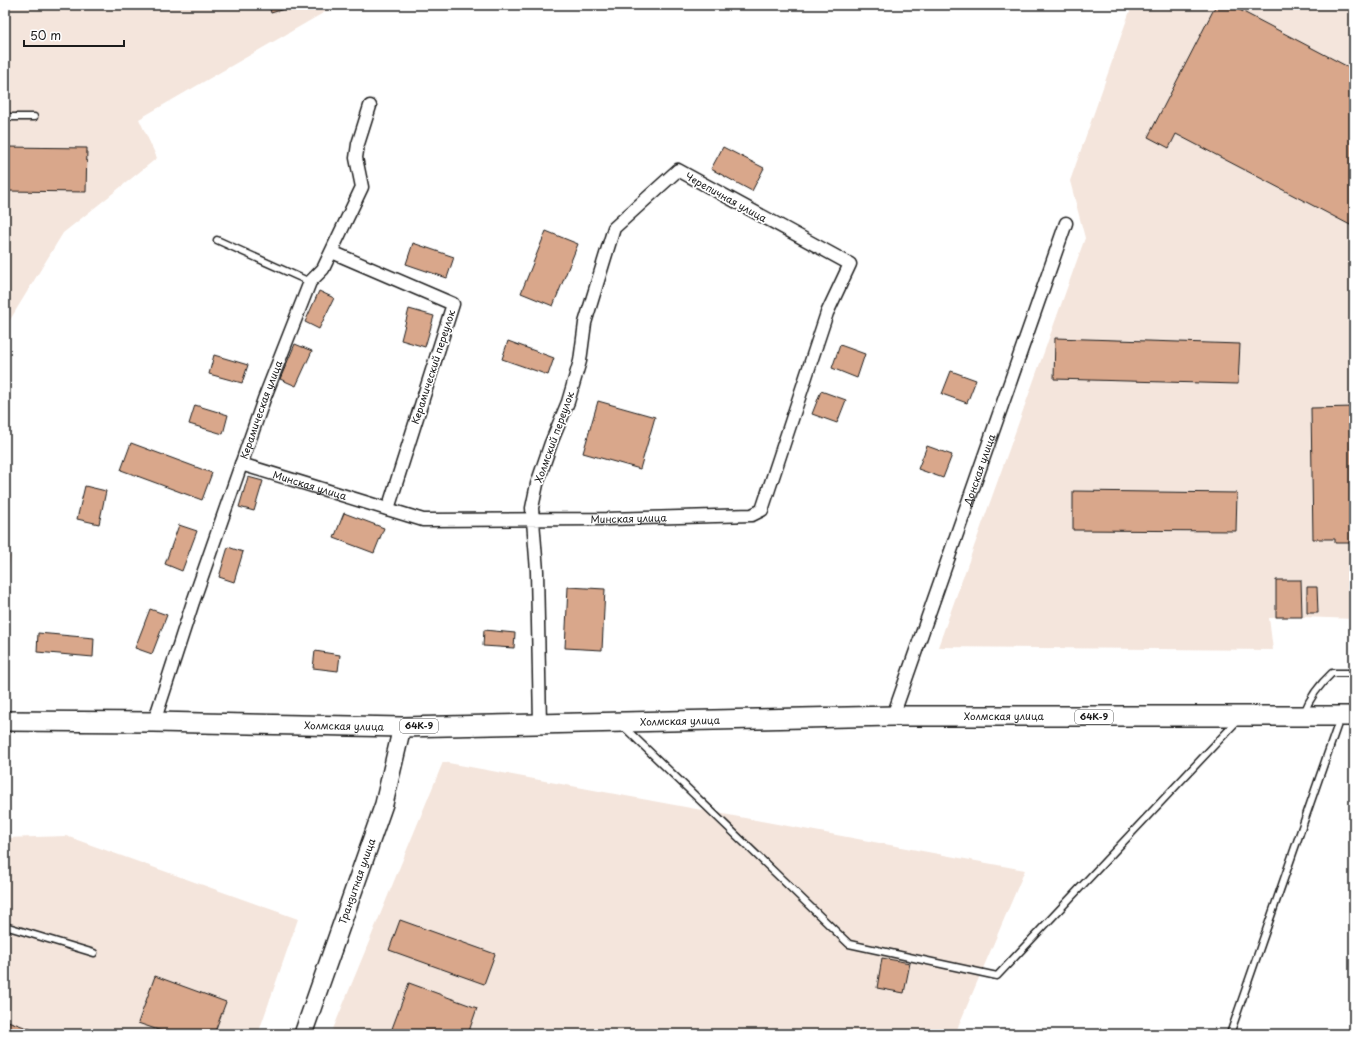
<svg xmlns="http://www.w3.org/2000/svg" width="1359" height="1039" font-family="'Playpen Sans',sans-serif">
  <style>
    .built { fill: #f4e5dc }
    .building { fill: #d9a78b; stroke: #1c1c1c }
    .lines { fill: none; stroke-linecap: round; stroke-linejoin: round }
    .service-casing { stroke: #1c1c1c; stroke-width: 9 }
    .minor-casing { stroke: #1c1c1c; stroke-width: 15 }
    .secondary-casing { stroke: #1c1c1c; stroke-width: 20 }
    .primary-casing { stroke: #1c1c1c; stroke-width: 22 }
    .service { stroke: #fff; stroke-width: 6 }
    .minor { stroke: #fff; stroke-width: 12 }
    .secondary { stroke: #fff; stroke-width: 17 }
    .primary { stroke: #fff; stroke-width: 19 }
    .labels { text-anchor: middle; stroke-width: 3.5; stroke-linejoin: round; paint-order: stroke }
    .shield { fill: #fff; stroke: #606060; stroke-width: 1 }
    .shield-label { font-size: 9px; font-weight: bold; fill: #1c1c1c }
    .street-label { font-size: 10px; fill: #1c1c1c; stroke: #fff }
  </style>
  <rect width="100%" height="100%" fill="#fff"/>
  <filter id="ink" filterUnits="userSpaceOnUse"><feTurbulence type="fractalNoise" baseFrequency=".025" numOctaves="2"/><feDisplacementMap in="SourceGraphic" scale="8" xChannelSelector="R" yChannelSelector="G"/><feConvolveMatrix kernelMatrix="1 2 1 2 8 2 1 2 1" color-interpolation-filters="sRGB"/></filter>
  <g filter="url(#ink)">
    <g class="built">
      <polygon points="5,5 337,5 139,119 157,158 63,233 5,328"/>
      <polygon points="1132,5 1348,5 1354,8 1354,619 1302,617 1269,618 1273,650 938,647 1085,238 1070,181"/>
      <polygon points="5,555 11,556 5,588"/>
      <polygon points="443,762 1025,870 955,1034 331,1034"/>
      <polygon points="66,836 298,919 258,1034 5,1034 5,838"/>
    </g>
    <g class="building">
      <polygon points="269,5 297,5 271,13"/>
      <polygon points="1216,5 1230,5 1354,70 1354,227 1176,134 1169,148 1148,137"/>
      <polygon points="5,147 87,148 86,192 5,191"/>
      <polygon points="723,147 764,168 752,191 711,169"/>
      <polygon points="546,231 578,244 553,306 521,293"/>
      <polygon points="413,243 454,257 447,278 406,264"/>
      <polygon points="319,291 334,298 319,329 305,322"/>
      <polygon points="409,309 434,316 425,347 401,340"/>
      <polygon points="1055,338 1240,344 1238,384 1054,379"/>
      <polygon points="508,341 554,358 548,375 502,359"/>
      <polygon points="295,344 312,351 296,386 280,379"/>
      <polygon points="840,345 865,354 857,378 832,368"/>
      <polygon points="214,355 248,365 242,383 209,374"/>
      <polygon points="951,371 976,380 967,403 942,394"/>
      <polygon points="821,391 846,400 837,423 812,414"/>
      <polygon points="598,401 655,417 640,469 583,453"/>
      <polygon points="195,405 228,415 223,434 189,424"/>
      <polygon points="1354,407 1354,543 1335,543 1335,539 1313,539 1311,408"/>
      <polygon points="131,443 212,473 202,500 121,470"/>
      <polygon points="927,446 952,455 943,478 918,469"/>
      <polygon points="248,477 263,481 254,511 239,507"/>
      <polygon points="85,486 106,491 99,524 77,519"/>
      <polygon points="1073,491 1237,493 1236,531 1073,530"/>
      <polygon points="344,513 384,528 374,553 334,538"/>
      <polygon points="179,525 197,531 182,571 165,564"/>
      <polygon points="228,547 243,552 234,582 219,577"/>
      <polygon points="1276,580 1301,580 1302,617 1276,617"/>
      <polygon points="568,587 605,589 602,650 565,648"/>
      <polygon points="1307,587 1317,587 1318,613 1307,613"/>
      <polygon points="150,609 167,615 152,654 135,648"/>
      <polygon points="484,630 515,633 514,648 483,646"/>
      <polygon points="38,633 94,638 93,657 37,652"/>
      <polygon points="315,651 340,655 338,671 313,668"/>
      <polygon points="400,920 495,954 484,984 389,950"/>
      <polygon points="882,958 910,963 904,993 877,988"/>
      <polygon points="155,976 226,1002 214,1034 170,1034 138,1023"/>
      <polygon points="409,983 477,1008 468,1034 390,1034"/>
      <polygon points="5,1020 44,1034 5,1034"/>
    </g>
    <g class="lines">
      <g class="service-casing">
        <g id="service">
          <polyline points="5,117 34,117"/>
          <polyline points="217,240 310,282"/>
          <path d="M1304,713C1310,697 1319,685 1332,673H1354"/>
          <polyline points="624,727 849,944 997,976 1239,719"/>
          <polyline points="5,926 94,953"/>
          <polyline points="1230,1034 1340,718"/>
        </g>
      </g>
      <g class="minor-casing">
        <g id="minor">
          <polyline points="332,252 453,304 388,509"/>
          <path id="s1" d="M241,464L423,520L607,519L752,515L762,510L827,313L850,264L678,170L614,228L585,323L580,361L568,402L551,443L537,484L532,508L537,571L540,724"/>
          <path id="s2" d="M893,716L1066,223"/>
          <path id="s3" d="M154,722L193,602L264,399L310,282L323,269L362,187L356,158L358,144L370,106"/>
        </g>
      </g>
      <g class="secondary-casing">
        <g id="secondary">
          <path id="s4" d="M303,1034L384,804L402,727"/>
        </g>
      </g>
      <g class="primary-casing">
        <g id="primary">
          <path id="s5" d="M5,721L154,722L402,727L893,716H1354"/>
        </g>
      </g>
      <use href="#service" class="service"/>
      <use href="#minor" class="minor"/>
      <use href="#secondary" class="secondary"/>
      <use href="#primary" class="primary"/>
    </g>
  </g>
  <g class="labels">
    <g class="shield">
      <rect x="1075" y="710" width="38" height="14" rx="3"/>
      <rect x="400" y="719" width="38" height="14" rx="3"/>
    </g>
    <g class="shield-label">
      <text x="1094" y="720">64К-9</text>
      <text x="419" y="729">64К-9</text>
    </g>
    <g class="street-label">
      <text transform="translate(726 197) rotate(29)" y="4">Черепичная улица</text>
      <text transform="translate(433 367) rotate(-72)" y="4">Керамический переулок</text>
      <text dy="4" stroke="none"><textPath href="#s3" startOffset="330">Керамическая улица</textPath></text>
      <text transform="translate(554 437) rotate(-70)" y="4">Холмский переулок</text>
      <text dy="4" stroke="none"><textPath href="#s2" startOffset="261">Донская улица</textPath></text>
      <text dy="4" stroke="none"><textPath href="#s1" startOffset="72">Минская улица</textPath></text>
      <text dy="4" stroke="none"><textPath href="#s1" startOffset="396">Минская улица</textPath></text>
      <text dy="4" stroke="none"><textPath href="#s5" startOffset="999">Холмская улица</textPath></text>
      <text dy="4" stroke="none"><textPath href="#s5" startOffset="675">Холмская улица</textPath></text>
      <text dy="4" stroke="none"><textPath href="#s5" startOffset="339">Холмская улица</textPath></text>
      <text dy="4" stroke="none"><textPath href="#s4" startOffset="162">Транзитная улица</textPath></text>
    </g>
  </g>
  <rect width="1359" height="1039" fill="none" stroke="#fff" stroke-width="20"/>
  <rect x="10" y="10" width="1339" height="1019" fill="none" stroke="#1c1c1c" stroke-width="1.5" filter="url(#ink)"/>
  <path d="M24 40v6h100v-6" fill="none" stroke="#1c1c1c" stroke-width="2"/>
  <text x="30" y="40" font-size="12" fill="#1c1c1c" stroke="#ffffff" stroke-width="3" paint-order="stroke">50 m</text>
</svg>
